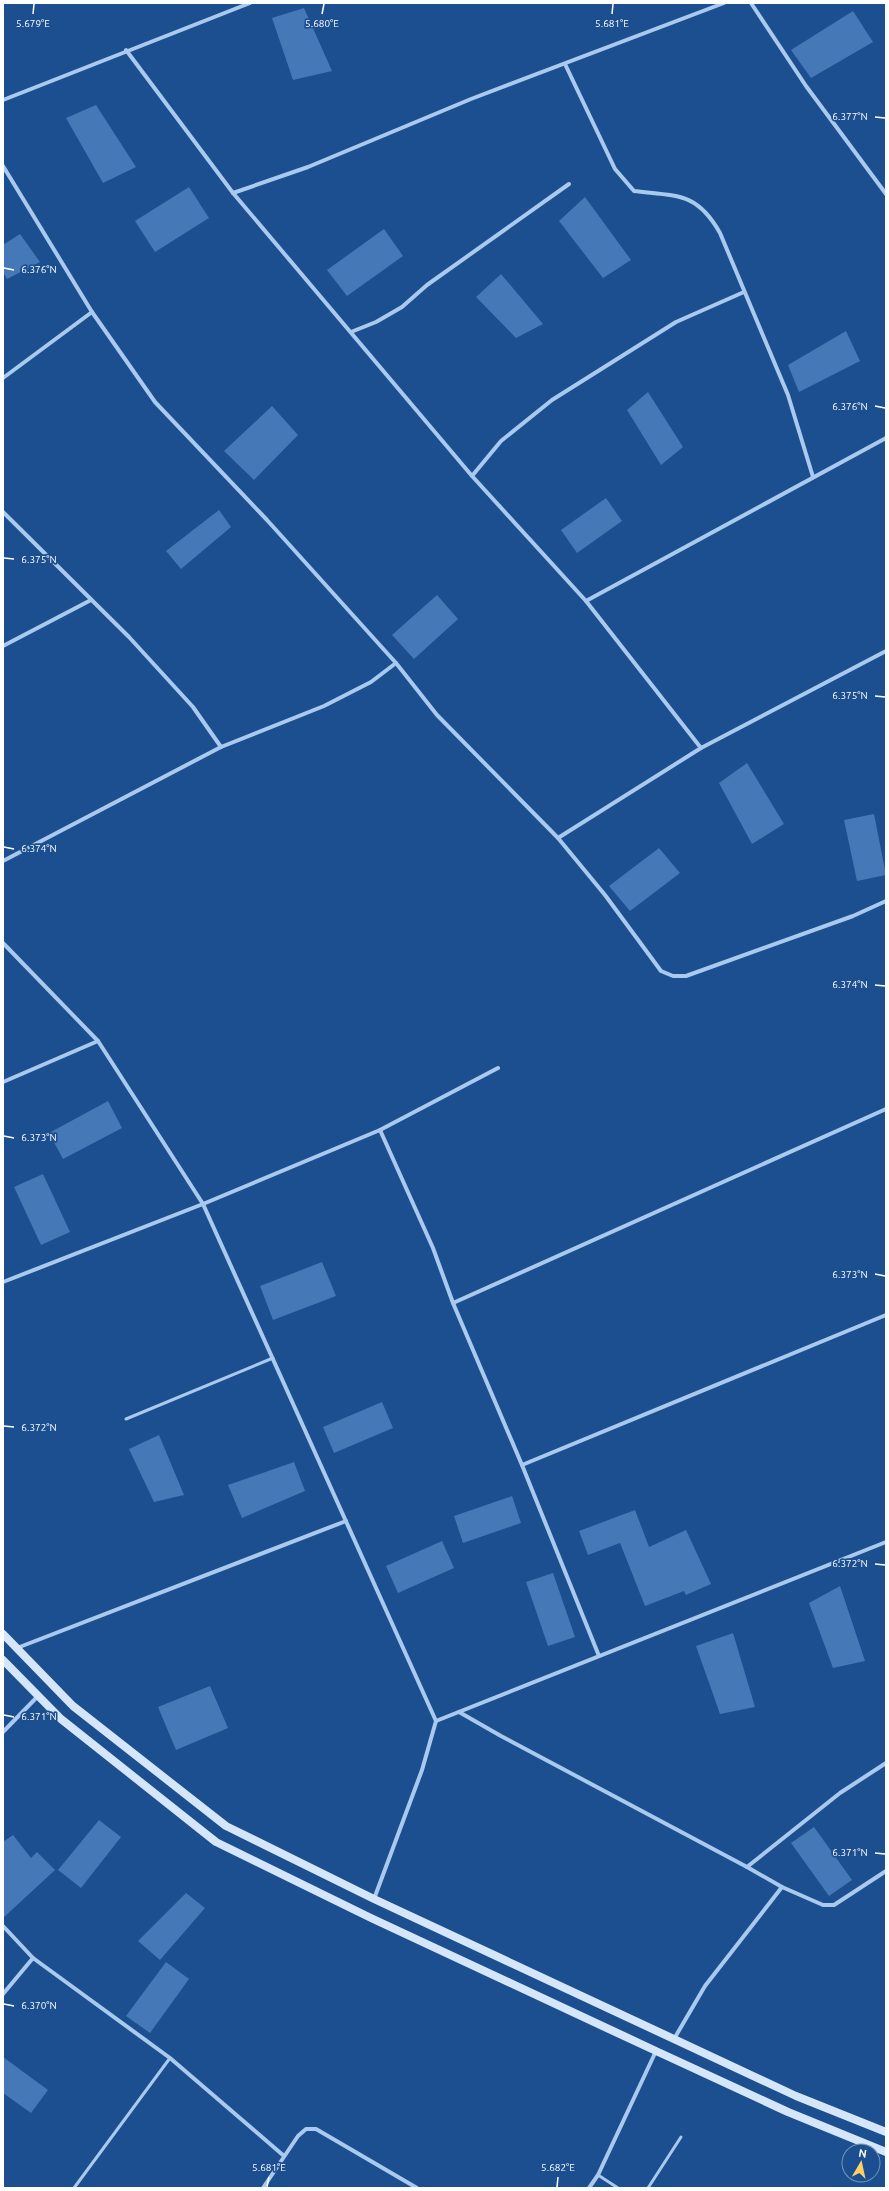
<svg xmlns="http://www.w3.org/2000/svg" width="889" height="2191" font-family="Ubuntu,sans-serif">
  <style>
    .building { fill: #4478b7 }
    .lines { fill: none; stroke-linecap: round; stroke-linejoin: round }
    .lane { stroke: #a9c9ee; stroke-width: 3 }
    .street { stroke: #a9c9ee; stroke-width: 4 }
    .secondary { stroke: #d6e6fa; stroke-width: 8 }
    .ticks { fill: none; stroke: #fff; stroke-width: 1.5 }
    .ticks-label { font-size: 10px; text-anchor: middle; fill: #fff; stroke: #1b4f8f; stroke-width: 3.5; stroke-linejoin: round; paint-order: stroke }
  </style>
  <rect width="100%" height="100%" fill="#1b4f8f"/>
  <g class="building">
    <polygon points="304,8 332,71 293,80 272,18"/>
    <polygon points="853,11 873,42 811,78 791,50"/>
    <polygon points="96,105 136,167 103,183 66,118"/>
    <polygon points="189,187 209,218 155,252 135,221"/>
    <polygon points="585,197 631,260 603,278 559,221"/>
    <polygon points="384,229 403,256 347,296 327,270"/>
    <polygon points="20,234 40,262 7,279 3,272 3,245"/>
    <polygon points="501,274 543,324 516,338 476,297"/>
    <polygon points="846,331 860,361 799,392 788,365"/>
    <polygon points="648,392 683,447 661,465 627,410"/>
    <polygon points="272,406 298,435 254,480 224,451"/>
    <polygon points="606,498 622,521 577,553 561,530"/>
    <polygon points="219,510 231,527 181,569 166,551"/>
    <polygon points="437,595 458,619 414,659 392,635"/>
    <polygon points="747,763 784,824 752,844 719,783"/>
    <polygon points="874,814 886,875 857,881 844,820"/>
    <polygon points="659,848 680,873 630,911 609,886"/>
    <polygon points="108,1101 122,1128 63,1159 49,1133"/>
    <polygon points="43,1174 70,1232 41,1245 14,1187"/>
    <polygon points="322,1262 336,1296 273,1320 260,1286"/>
    <polygon points="382,1402 393,1428 334,1453 323,1427"/>
    <polygon points="159,1435 184,1495 154,1502 129,1449"/>
    <polygon points="294,1462 305,1491 242,1518 228,1485"/>
    <polygon points="512,1496 521,1523 463,1543 454,1516"/>
    <polygon points="635,1510 649,1547 686,1530 711,1584 686,1595 684,1591 645,1606 620,1543 588,1555 579,1531"/>
    <polygon points="442,1541 454,1568 398,1593 386,1566"/>
    <polygon points="553,1573 575,1637 548,1646 526,1582"/>
    <polygon points="840,1586 865,1661 833,1668 809,1603"/>
    <polygon points="733,1633 755,1707 720,1714 696,1646"/>
    <polygon points="210,1686 228,1728 176,1750 158,1707"/>
    <polygon points="99,1820 121,1837 81,1888 58,1870"/>
    <polygon points="814,1827 852,1880 829,1896 791,1843"/>
    <polygon points="13,1835 31,1858 37,1852 55,1870 3,1918 3,1842"/>
    <polygon points="186,1893 205,1908 160,1960 138,1941"/>
    <polygon points="166,1962 189,1979 150,2033 126,2016"/>
    <polygon points="3,2057 48,2090 31,2113 3,2093"/>
  </g>
  <g class="lines">
    <g class="lane">
      <polyline points="126,1419 273,1358"/>
      <polyline points="598,2175 618,2188"/>
      <polyline points="74,2188 170,2058"/>
      <polyline points="648,2188 681,2137"/>
    </g>
    <g class="street">
      <polyline points="751,3 806,86 886,194"/>
      <polyline points="126,50 233,193 472,476 586,601 701,748"/>
      <path d="M565,64L615,169L634,191C677,196 697,192 720,233L788,395L813,477"/>
      <polyline points="3,100 250,3"/>
      <polyline points="3,166 92,312 155,402 267,520 396,663 437,715 558,838 605,895 661,971 673,976 686,976 853,916 886,901"/>
      <polyline points="233,193 308,167 471,99 724,3"/>
      <polyline points="351,332 376,322 402,307 427,285 569,184"/>
      <polyline points="3,378 92,312"/>
      <polyline points="472,476 501,441 552,400 676,322 744,292"/>
      <polyline points="3,512 129,637 193,707 221,747"/>
      <polyline points="586,601 886,438"/>
      <polyline points="3,646 91,600"/>
      <polyline points="558,838 701,748 886,651"/>
      <polyline points="3,861 221,747 324,706 371,682 396,663"/>
      <polyline points="3,943 98,1041 203,1204 436,1721"/>
      <polyline points="3,1082 98,1041"/>
      <polyline points="380,1130 433,1248 453,1303 522,1465 599,1656"/>
      <polyline points="3,1282 203,1204 380,1130 498,1068"/>
      <polyline points="453,1303 886,1109"/>
      <polyline points="522,1465 886,1315"/>
      <polyline points="17,1648 346,1521"/>
      <polyline points="459,1712 501,1736 747,1867 782,1887 823,1905 834,1905 886,1871"/>
      <polyline points="3,1732 38,1696"/>
      <polyline points="747,1867 840,1793 886,1763"/>
      <polyline points="374,1899 422,1770 436,1721 886,1542"/>
      <polyline points="3,1926 33,1958 170,2058 284,2156"/>
      <polyline points="3,1994 33,1958"/>
      <polyline points="674,2039 705,1986 782,1887"/>
      <polyline points="263,2188 298,2136 306,2129 316,2129 417,2188"/>
      <polyline points="589,2188 598,2175 656,2051"/>
    </g>
    <g class="secondary">
      <polyline points="3,1634 73,1706 226,1826 374,1899 796,2096 886,2132"/>
      <polyline points="3,1660 61,1719 216,1842 371,1918 656,2051 788,2112 886,2152"/>
    </g>
  </g>
  <path class="ticks" d="M33,14L34,4M322,14L324,4M612,14L613,4M875,117L885,118M4,268L14,270M875,406L885,408M4,558L14,559M875,696L885,697M4,847L14,849M875,985L885,986M4,1136L14,1138M875,1274L885,1276M4,1426L14,1427M875,1564L885,1565M4,1715L14,1717M875,1853L885,1854M4,2004L14,2006M267,2187L269,2177M557,2187L558,2177"/>
  <g class="ticks-label">
    <text x="322" y="27">5.680°E</text>
    <text x="33" y="27">5.679°E</text>
    <text x="612" y="27">5.681°E</text>
    <text x="850" y="120">6.377°N</text>
    <text x="39" y="273">6.376°N</text>
    <text x="850" y="410">6.376°N</text>
    <text x="39" y="563">6.375°N</text>
    <text x="850" y="699">6.375°N</text>
    <text x="39" y="852">6.374°N</text>
    <text x="850" y="988">6.374°N</text>
    <text x="39" y="1141">6.373°N</text>
    <text x="850" y="1278">6.373°N</text>
    <text x="39" y="1431">6.372°N</text>
    <text x="850" y="1567">6.372°N</text>
    <text x="39" y="1720">6.371°N</text>
    <text x="850" y="1856">6.371°N</text>
    <text x="39" y="2009">6.370°N</text>
    <text x="269" y="2171">5.681°E</text>
    <text x="558" y="2171">5.682°E</text>
  </g>
  <rect width="889" height="2191" fill="none" stroke="#ffffff" stroke-width="8"/>
  <g transform="translate(861 2163) rotate(9)"><circle r="19" fill="#1b4f8f" stroke="#7695bc"/>
  <path d="M0-3L7 15L0 10L-7 15Z" fill="#ffd166"/>
  <text y="-6" font-size="11" font-weight="bold" text-anchor="middle" fill="#ffffff">N</text>
  </g>
</svg>
